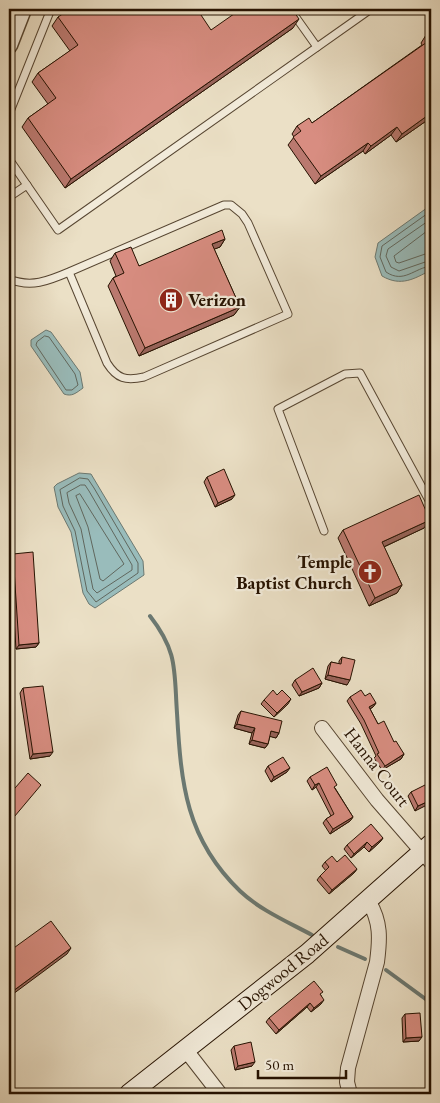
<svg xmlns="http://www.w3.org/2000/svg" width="440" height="1103" font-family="'EB Garamond',serif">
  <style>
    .water { fill: #99bcbb; stroke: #6b7871 }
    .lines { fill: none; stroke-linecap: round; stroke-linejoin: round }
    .shore { stroke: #60675e; stroke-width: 1 }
    .stream { stroke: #6b7871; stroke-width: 4 }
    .service-casing { stroke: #574632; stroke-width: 9 }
    .minor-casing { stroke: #574632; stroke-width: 16 }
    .tertiary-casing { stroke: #574632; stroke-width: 19 }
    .secondary-casing { stroke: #261201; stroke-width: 21 }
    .service { stroke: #f2ebda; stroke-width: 7 }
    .minor { stroke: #f2ebda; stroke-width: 14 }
    .tertiary { stroke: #f2ebda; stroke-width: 16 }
    .secondary { stroke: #f2ebda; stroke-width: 19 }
    .wall { fill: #ba796f; stroke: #261201 }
    .shaded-wall { fill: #97635a; stroke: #261201 }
    .building { fill: #d88d81; stroke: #261201 }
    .labels { text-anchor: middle; stroke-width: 4.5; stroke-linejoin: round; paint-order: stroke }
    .poi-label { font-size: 18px; font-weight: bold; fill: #261201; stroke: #f2ebda; text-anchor: start }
    .street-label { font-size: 18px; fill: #261201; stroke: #f2ebda }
  </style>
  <rect width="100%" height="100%" fill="#ebe0c6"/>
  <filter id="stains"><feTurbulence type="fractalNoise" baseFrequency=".004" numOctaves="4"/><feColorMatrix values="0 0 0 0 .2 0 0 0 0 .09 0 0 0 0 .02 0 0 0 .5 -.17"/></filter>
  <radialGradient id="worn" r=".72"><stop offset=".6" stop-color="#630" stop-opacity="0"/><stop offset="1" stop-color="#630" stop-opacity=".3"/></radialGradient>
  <g class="water">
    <path d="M431,205V270C414,279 401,287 382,276L375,257L378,243Z"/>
    <path d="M46,330L51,332L80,372L83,388C76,393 72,397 64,394L31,346V340Z"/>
    <polygon points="79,473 91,474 143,561 144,575 95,608 89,604 83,593 71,532 58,507 54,487 57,484"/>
  </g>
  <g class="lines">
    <g class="shore">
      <path d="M431,211L382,246L380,257L386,272C404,284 414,268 431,266"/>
      <polyline points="431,219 388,249 386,256 391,267 399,271 431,260"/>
      <polyline points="431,228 394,256 396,262 399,263 431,252"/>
      <polygon points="45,336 49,337 75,374 78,385 72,390 66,390 36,345 37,342"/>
      <polygon points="80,478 88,479 94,488 138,563 138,573 96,602 87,591 75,531 63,506 60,490"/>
      <polygon points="81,485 85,485 89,491 132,565 132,570 97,593 93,589 81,529 69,503 67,493"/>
      <polygon points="80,494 124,564 103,581 100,579 88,527 76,496"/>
    </g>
    <g class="stream">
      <path d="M150,616C178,652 174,670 177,713C181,784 186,839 240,891C260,910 288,922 312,935"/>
      <polyline points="338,947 365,959"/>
      <polyline points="386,970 431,1003"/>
    </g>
    <g class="service-casing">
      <g id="service">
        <polyline points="290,9 317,47"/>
        <polyline points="9,114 51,9"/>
        <polyline points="9,159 58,230 371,9"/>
        <polyline points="9,197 27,185"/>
        <path d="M9,279C31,288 48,281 69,272L107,363C117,379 126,381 144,377L288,314L248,223L242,214L231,205H224L69,272"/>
        <polyline points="324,531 278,409 345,374 360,373 431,504"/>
      </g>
    </g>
    <g class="minor-casing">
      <g id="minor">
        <polyline points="322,728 377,800 431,862"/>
        <polyline points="185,1049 220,1094"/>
        <path d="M350,1094L347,1082L348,1068L377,962C380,939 381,922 369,902"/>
      </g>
    </g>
    <g class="tertiary-casing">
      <polyline id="tertiary" points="9,45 23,9"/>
    </g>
    <g class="secondary-casing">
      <polyline id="secondary" points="129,1094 307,954 431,844"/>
    </g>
    <use href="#service" class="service"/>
    <use href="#minor" class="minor"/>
    <use href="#tertiary" class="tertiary"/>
    <use href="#secondary" class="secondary"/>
  </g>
  <g class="wall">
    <polygon points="58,17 211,30 293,28 65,188 22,127 28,118 48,104 32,82 38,73 70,51 52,26"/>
    <polygon points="431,32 429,119 396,142 391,135 365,154 363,151 315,184 288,145 294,137 292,134 297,126 312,123 422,45 421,43 426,35"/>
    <polygon points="225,239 220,247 214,249 240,307 234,315 139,356 108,286 113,278 116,276 110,261 115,253 139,266"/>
    <polygon points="207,477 232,499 215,507 204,482"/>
    <polygon points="424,528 384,547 402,585 397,593 369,606 338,538 343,530"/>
    <polygon points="13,554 39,643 36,647 16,649 10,558"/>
    <polygon points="342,657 347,685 325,679 328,666 331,662 339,664 339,661"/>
    <polygon points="295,680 322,683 319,688 299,696 292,685"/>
    <polygon points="23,688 50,756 30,759 20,693"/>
    <polygon points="365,696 376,703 373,707 370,709 378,724 394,742 404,754 401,759 382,770 374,758 376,756 361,724 347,701 350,697"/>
    <polygon points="264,700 288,704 274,717 261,704"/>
    <polygon points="241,711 279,733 276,738 270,736 268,744 265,748 249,744 252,733 234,728 238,715"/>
    <polygon points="268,766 287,772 271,782 265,771"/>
    <polygon points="310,777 335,788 353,817 350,821 330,834 323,823 326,819 331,816 316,787 312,790 307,781"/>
    <polygon points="431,788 415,811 408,796 411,792"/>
    <polygon points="383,838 380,842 369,852 364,847 351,858 344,849 347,845"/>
    <polygon points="325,862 337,862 357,869 354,873 329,894 317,880 320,876 326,871 322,866"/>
    <polygon points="321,995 321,1004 311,1012 307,1007 276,1034 266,1022 269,1018"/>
    <polygon points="405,1014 419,1041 403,1042 402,1018"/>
    <polygon points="234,1046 252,1066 235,1070 231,1050"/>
  </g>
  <g class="shaded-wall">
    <polygon points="299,19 293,28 65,188 71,179"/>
    <polygon points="431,113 431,116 429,119 396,142 402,134"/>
    <polygon points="397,127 391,135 365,154 371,146"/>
    <polygon points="368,143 363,151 315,184 321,176"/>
    <polygon points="225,239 220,247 207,252 212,244"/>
    <polygon points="240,307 234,315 139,356 145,348"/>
    <polygon points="235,495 232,499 215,507 218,503"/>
    <polygon points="430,520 424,528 377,550 382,542"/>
    <polygon points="402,585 397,593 369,606 375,598"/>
    <polygon points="39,643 36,647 16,649 19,645"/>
    <polygon points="328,675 350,680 347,685 325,679"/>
    <polygon points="322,683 319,688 299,696 302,692"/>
    <polygon points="291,699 288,704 274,717 277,713"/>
    <polygon points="376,703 373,707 366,711 369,707"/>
    <polygon points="237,724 255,728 252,733 234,728"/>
    <polygon points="271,731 279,733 276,738 268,736"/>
    <polygon points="252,740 268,744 265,748 249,744"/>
    <polygon points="53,752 50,756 30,759 33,754"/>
    <polygon points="404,754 401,759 382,770 385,766"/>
    <polygon points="290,768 287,772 271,782 274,777"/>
    <polygon points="319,783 316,787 312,790 315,785"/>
    <polygon points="431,800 431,803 415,811 418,806"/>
    <polygon points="353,817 350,821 330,834 333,829"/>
    <polygon points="383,838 380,842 369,852 372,847"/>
    <polygon points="367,842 364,847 351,858 354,854"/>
    <polygon points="357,869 354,873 329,894 332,890"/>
    <polygon points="71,948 67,954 9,997 9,994"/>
    <polygon points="324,1000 321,1004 311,1012 314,1008"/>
    <polygon points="310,1003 307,1007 276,1034 279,1030"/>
    <polygon points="422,1037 419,1041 403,1042 406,1038"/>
    <polygon points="255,1062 252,1066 235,1070 238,1066"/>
  </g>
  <g class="building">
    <polygon points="70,9 197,9 211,30 241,9 292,9 299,19 71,179 28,118 56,98 38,73 78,45 58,17"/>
    <polygon points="431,32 431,113 402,134 397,127 371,146 368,143 321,176 293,137 301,131 297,126 309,118 312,123 430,40 426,35"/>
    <polygon points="222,230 225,239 212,244 240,307 145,348 113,278 124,273 115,253 131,247 139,266"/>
    <polygon points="224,469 235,495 218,503 207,477"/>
    <polygon points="419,495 430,520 382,542 402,585 375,598 343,530"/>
    <polygon points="33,552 39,643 19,645 13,554"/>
    <polygon points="342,657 355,660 350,680 328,675 331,662 341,664"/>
    <polygon points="313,668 322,683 302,692 295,680"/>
    <polygon points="43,686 53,752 33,754 23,688"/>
    <polygon points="273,690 277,695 282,690 291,699 277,713 264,700"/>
    <polygon points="361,690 365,696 370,693 376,703 369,707 378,724 384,721 394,742 396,741 404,754 385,766 377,754 379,753 364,720 350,697"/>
    <polygon points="241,711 282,721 279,733 271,731 268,744 252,740 255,728 237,724"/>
    <polygon points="283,757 290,768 274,777 268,766"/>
    <polygon points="327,767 337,785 334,787 353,817 333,829 326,819 334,814 319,783 315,785 310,777"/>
    <polygon points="28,773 41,785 9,823 9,795"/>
    <polygon points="429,783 431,788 431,800 418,806 411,792"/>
    <polygon points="371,824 383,838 372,847 367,842 354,854 347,845"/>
    <polygon points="345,855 357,869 332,890 320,876 329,867 325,862 332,856 337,862"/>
    <polygon points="51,921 71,948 9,994 9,947 11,950"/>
    <polygon points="314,981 323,992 320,994 324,1000 314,1008 310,1003 279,1030 269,1018"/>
    <polygon points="420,1013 422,1037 406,1038 405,1014"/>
    <polygon points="251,1042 255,1062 238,1066 234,1046"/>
    <polygon points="181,1090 188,1094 178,1094"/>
    <polygon points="268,1090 273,1094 263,1094"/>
  </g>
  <defs>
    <g id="building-disc" transform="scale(1.25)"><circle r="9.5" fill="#8f2418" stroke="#f2ebda"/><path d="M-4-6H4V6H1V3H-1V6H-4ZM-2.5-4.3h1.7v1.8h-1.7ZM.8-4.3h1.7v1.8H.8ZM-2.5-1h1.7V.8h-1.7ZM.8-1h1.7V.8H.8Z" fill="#fff"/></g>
    <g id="church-disc" transform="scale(1.25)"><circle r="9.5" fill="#8f2418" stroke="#f2ebda"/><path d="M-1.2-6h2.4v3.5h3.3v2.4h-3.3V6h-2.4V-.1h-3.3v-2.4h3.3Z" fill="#fff"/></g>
  </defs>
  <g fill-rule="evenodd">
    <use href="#building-disc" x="171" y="300"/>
    <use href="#church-disc" x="370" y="572"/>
  </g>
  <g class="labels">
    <g class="poi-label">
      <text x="188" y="306">Verizon</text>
      <text x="352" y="568" text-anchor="end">Temple<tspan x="352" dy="21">Baptist Church</tspan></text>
    </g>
    <g class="street-label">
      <text transform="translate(377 767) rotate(52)" y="6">Hanna Court</text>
      <text transform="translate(283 972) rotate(-39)" y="6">Dogwood Road</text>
    </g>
  </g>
  <rect width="440" height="1103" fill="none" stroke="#ebe0c6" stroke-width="30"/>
  <rect x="10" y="10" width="420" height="1083" fill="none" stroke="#261201" stroke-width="2.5"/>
  <rect x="15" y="15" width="410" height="1073" fill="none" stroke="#261201"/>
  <path d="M258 1070v8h88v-8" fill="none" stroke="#261201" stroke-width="2.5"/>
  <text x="265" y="1070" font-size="15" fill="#261201" stroke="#f2ebda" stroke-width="4" paint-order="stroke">50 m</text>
  <rect width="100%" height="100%" filter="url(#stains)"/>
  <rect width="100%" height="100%" fill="url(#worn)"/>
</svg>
